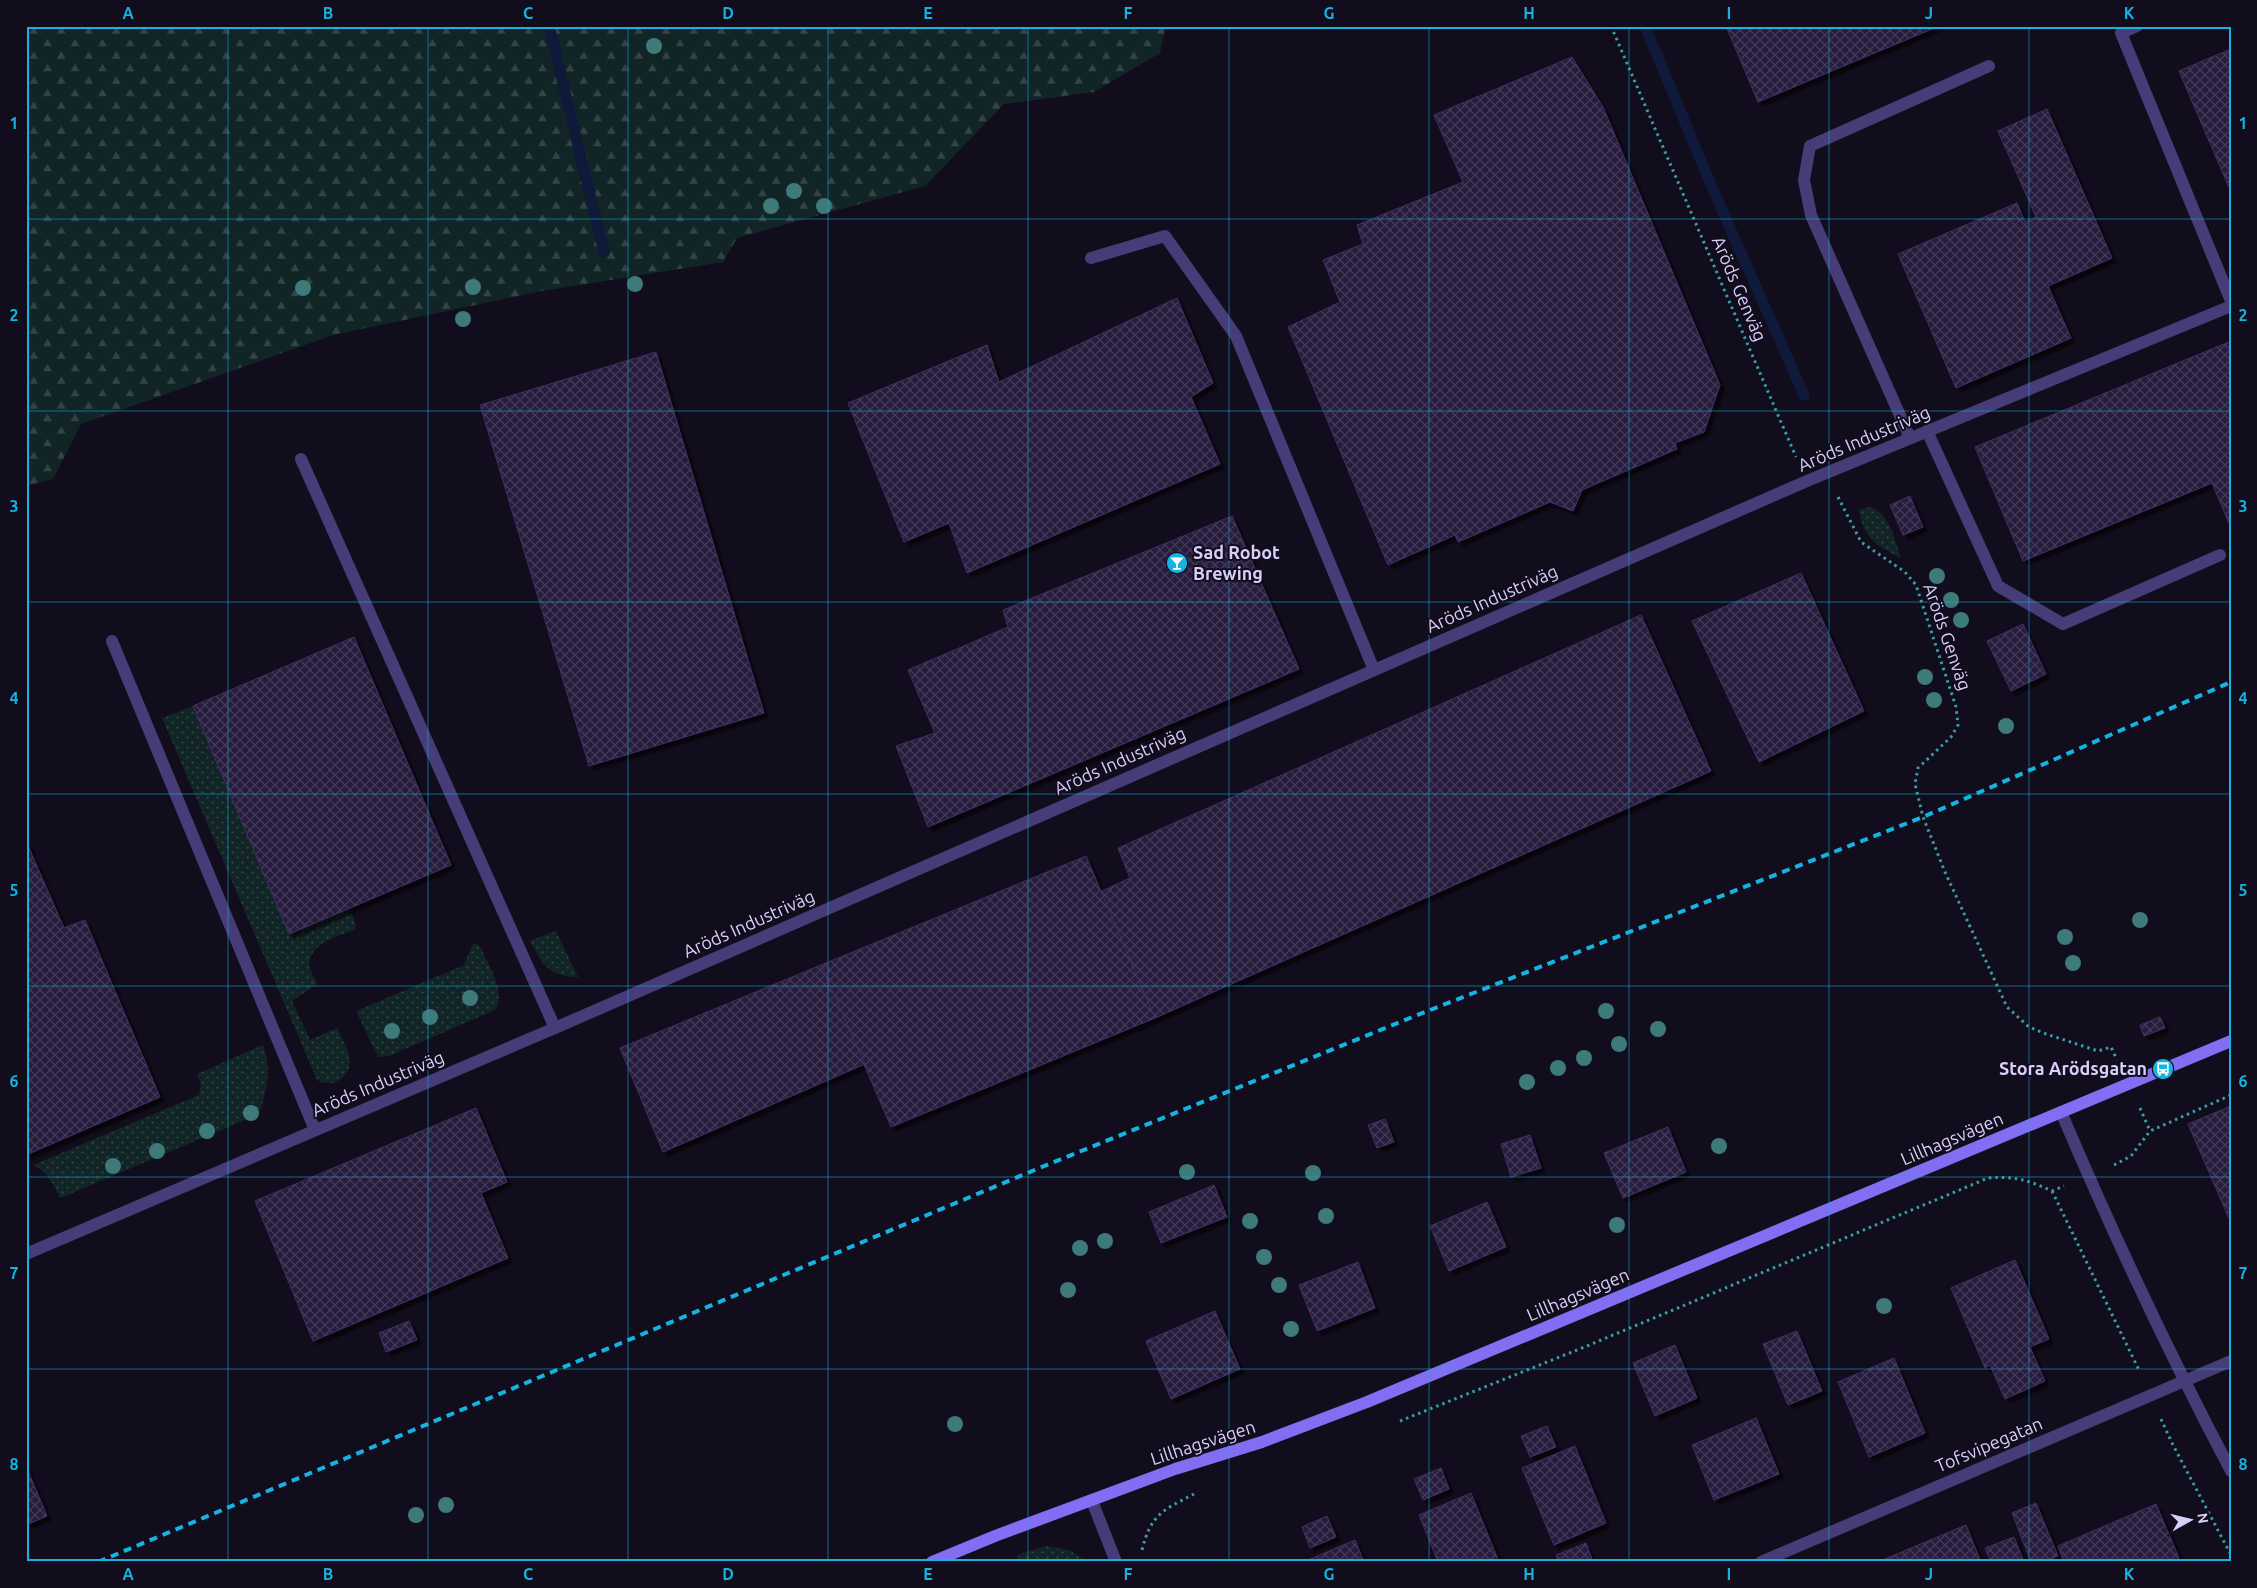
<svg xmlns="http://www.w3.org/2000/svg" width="2257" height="1588" font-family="Ubuntu,sans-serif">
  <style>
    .green { fill: url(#green-dots) }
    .forest { fill: url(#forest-firs) }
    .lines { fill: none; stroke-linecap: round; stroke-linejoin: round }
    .stream { stroke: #0f1a3a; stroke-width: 11 }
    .building { fill: url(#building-cross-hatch); stroke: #412f66; filter: url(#shadow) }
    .path { stroke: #389ea4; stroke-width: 3; stroke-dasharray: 2.5 4; stroke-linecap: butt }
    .lane { stroke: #463d78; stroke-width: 12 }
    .street { stroke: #463d78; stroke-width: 12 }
    .secondary { stroke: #816ef2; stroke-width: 12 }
    .rail { stroke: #15b3e0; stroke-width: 4; stroke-dasharray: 8 6; stroke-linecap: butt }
    .tree { fill: #3d7a79 }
    .grid { fill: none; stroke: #15b3e0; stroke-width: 1; stroke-opacity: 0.55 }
    .labels { text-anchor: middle; stroke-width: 4; stroke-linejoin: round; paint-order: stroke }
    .street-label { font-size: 18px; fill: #d8cefa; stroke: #120d1d }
    .poi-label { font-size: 18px; font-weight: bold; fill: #d8cefa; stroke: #120d1d; text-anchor: start }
    .neatline { fill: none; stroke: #15b3e0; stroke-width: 2 }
    .grid-label { font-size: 16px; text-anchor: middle; font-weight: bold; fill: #15b3e0 }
  </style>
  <defs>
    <pattern id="green-dots" width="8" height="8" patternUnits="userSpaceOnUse" patternTransform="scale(1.25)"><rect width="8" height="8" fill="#112426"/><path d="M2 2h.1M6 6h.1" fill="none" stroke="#334346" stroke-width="1.8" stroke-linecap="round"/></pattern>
    <pattern id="forest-firs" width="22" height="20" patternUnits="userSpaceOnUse" patternTransform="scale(1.25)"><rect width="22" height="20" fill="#112426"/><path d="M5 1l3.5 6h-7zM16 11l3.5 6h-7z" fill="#334346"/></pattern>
    <pattern id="building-cross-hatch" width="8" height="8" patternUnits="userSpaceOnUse" patternTransform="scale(1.25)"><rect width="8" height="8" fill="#261b3c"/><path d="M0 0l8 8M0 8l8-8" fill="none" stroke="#453b59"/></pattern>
    <filter id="shadow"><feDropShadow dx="4.5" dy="4.5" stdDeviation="1" flood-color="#0009"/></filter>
  </defs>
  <rect width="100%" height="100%" fill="#120d1d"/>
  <g class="green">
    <path d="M1870,507C1889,511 1895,542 1901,558C1877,546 1863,538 1859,510Z"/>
    <path d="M193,706L289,934L350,909L356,925L355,930C338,936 305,944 310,969C312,974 315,979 317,984L292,1001L310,1040L337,1028C345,1045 360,1067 339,1080C331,1085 324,1083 317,1080L162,718Z"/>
    <path d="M556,931L578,977C549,977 542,964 530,941Z"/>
    <path d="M473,944H478L481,948C488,965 507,992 495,1010L389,1056L378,1057L356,1011L464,965Z"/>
    <path d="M263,1045C272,1068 267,1091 259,1114L60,1198C53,1184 48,1172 33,1165L199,1095L201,1083L197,1074Z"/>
    <polygon points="1046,1546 1069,1550 1089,1562 1019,1562 1017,1555"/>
  </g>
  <polygon class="forest" points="26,26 1166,26 1160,53 1094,92 1004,104 925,186 737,238 723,262 542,291 333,335 81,424 53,479 26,486"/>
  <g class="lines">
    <g class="stream">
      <polyline points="549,26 604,252"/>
      <polyline points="1645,26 1714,192 1804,395"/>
    </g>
  </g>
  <g class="building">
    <polygon points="1726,26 1939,26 1758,102"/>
    <polygon points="2231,49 2231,192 2179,71"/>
    <polygon points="1572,57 1603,107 1720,385 1704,432 1675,443 1677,449 1582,490 1573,511 1550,502 1458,542 1455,535 1388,565 1288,327 1340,302 1323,260 1363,244 1357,225 1463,182 1434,115"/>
    <polygon points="2047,109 2112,258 2048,286 2071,338 1956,388 1898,254 2017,203 2025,222 2036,217 1998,131"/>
    <polygon points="1177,298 1213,383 1191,397 1220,464 967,573 949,523 904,542 848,403 987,345 999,382"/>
    <polygon points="2231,341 2231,528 2212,483 2023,561 1975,447"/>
    <polygon points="656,352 764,713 589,766 480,405"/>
    <polygon points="1910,496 1923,527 1903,535 1890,505"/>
    <polygon points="1232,516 1299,669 928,827 896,746 935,733 908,670 1008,627 1003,610"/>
    <polygon points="1801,573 1864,711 1759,762 1692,621"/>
    <polygon points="1641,615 1711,771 1155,1018 1100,892 1130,878 1118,848"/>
    <polygon points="2023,624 2046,674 2011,691 1987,641"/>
    <polygon points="354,637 451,865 289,934 193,706"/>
    <polygon points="26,841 64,928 85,920 160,1097 26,1155"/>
    <polygon points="1086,856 1155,1018 891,1127 821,965"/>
    <polygon points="821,965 865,1064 663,1152 620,1048"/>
    <polygon points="2160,1017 2165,1028 2144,1036 2140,1025"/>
    <polygon points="2231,1106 2231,1223 2188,1124"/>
    <polygon points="476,1108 507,1182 481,1193 508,1258 313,1341 255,1201"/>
    <polygon points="1385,1119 1394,1142 1377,1148 1368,1125"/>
    <polygon points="1668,1127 1686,1172 1623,1198 1604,1153"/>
    <polygon points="1530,1135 1541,1168 1511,1177 1501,1144"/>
    <polygon points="1214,1185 1227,1217 1161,1243 1149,1212"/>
    <polygon points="1487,1202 1506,1247 1449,1271 1430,1226"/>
    <polygon points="2015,1260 2049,1339 2030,1347 2045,1381 2005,1399 1990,1365 1985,1368 1951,1288"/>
    <polygon points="1358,1262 1375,1308 1317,1331 1299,1285"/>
    <polygon points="1215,1311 1240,1369 1171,1399 1146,1341"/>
    <polygon points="409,1321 417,1340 386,1352 379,1333"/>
    <polygon points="1797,1331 1822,1391 1788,1405 1763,1344"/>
    <polygon points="1675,1345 1697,1398 1655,1416 1633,1363"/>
    <polygon points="1894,1358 1925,1433 1869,1457 1838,1382"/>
    <polygon points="1756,1418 1779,1474 1714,1500 1692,1445"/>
    <polygon points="1547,1426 1556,1447 1530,1457 1521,1436"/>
    <polygon points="1575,1446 1606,1523 1554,1545 1522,1468"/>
    <polygon points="26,1466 47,1516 26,1525"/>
    <polygon points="1441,1468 1449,1489 1423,1500 1414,1479"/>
    <polygon points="1471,1493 1499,1562 1438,1562 1419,1515"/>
    <polygon points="2036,1503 2058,1556 2043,1562 2031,1562 2012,1513"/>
    <polygon points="2156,1504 2179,1558 2171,1562 2064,1562 2058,1546"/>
    <polygon points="1327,1516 1336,1537 1310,1548 1302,1527"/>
    <polygon points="1966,1525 1981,1562 1887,1562 1885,1559"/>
    <polygon points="2014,1537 2024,1562 1991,1562 1985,1548"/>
    <polygon points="1355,1540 1364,1562 1303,1562"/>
    <polygon points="1586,1543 1593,1562 1559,1562 1556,1555"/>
  </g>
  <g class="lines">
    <g class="path">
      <polyline points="1611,26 1796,457"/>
      <polyline points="1838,497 1861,542 1905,572 1916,585 1956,707 1958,725 1951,737 1918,768 1915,784 1923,817 1945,872 2007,1007 2029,1027 2046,1034 2098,1051 2111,1047 2117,1060"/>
      <polyline points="2140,1108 2150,1131"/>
      <polyline points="2114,1165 2131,1156 2150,1131 2231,1095"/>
      <polyline points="2052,1191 2139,1370"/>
      <polyline points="2161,1419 2172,1443 2231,1555"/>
      <path d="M1400,1421L1587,1346L1988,1178C2015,1176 2028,1180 2052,1191L2064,1186"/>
      <path d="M1142,1550C1151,1514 1163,1510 1194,1494"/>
    </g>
    <g class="lane">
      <polyline points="2137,26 2121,33 2231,301"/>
      <polyline points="1091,258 1165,236 1236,336 1374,670"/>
      <polyline points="1927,431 1998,586 2063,624 2220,555"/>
      <polyline points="1910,438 1811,215 1804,180 1810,146 1989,66"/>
      <polyline points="301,459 555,1028"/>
      <polyline points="112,641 315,1130"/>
    </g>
    <g class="street">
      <path d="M2061,1112C2113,1234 2169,1354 2231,1471"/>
      <polyline points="26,1254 555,1028 1807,481 2231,306"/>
      <polyline points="1092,1501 1116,1562"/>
      <polyline points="1761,1562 2231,1361"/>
    </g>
    <polyline class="secondary" points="932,1562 995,1536 1175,1469 1262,1442 1367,1402 2231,1041"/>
    <polyline class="rail" points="98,1562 1037,1169 1425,1012 1923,817 2231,682"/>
  </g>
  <g class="tree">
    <circle cx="654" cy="46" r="8"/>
    <circle cx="794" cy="191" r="8"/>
    <circle cx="771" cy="206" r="8"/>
    <circle cx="824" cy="206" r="8"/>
    <circle cx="635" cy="284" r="8"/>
    <circle cx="473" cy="287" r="8"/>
    <circle cx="303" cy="288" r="8"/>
    <circle cx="463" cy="319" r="8"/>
    <circle cx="1937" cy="576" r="8"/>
    <circle cx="1951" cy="600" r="8"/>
    <circle cx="1961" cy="620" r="8"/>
    <circle cx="1925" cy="677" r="8"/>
    <circle cx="1934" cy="700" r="8"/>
    <circle cx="2006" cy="726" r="8"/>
    <circle cx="2140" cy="920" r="8"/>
    <circle cx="2065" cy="937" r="8"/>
    <circle cx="2073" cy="963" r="8"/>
    <circle cx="470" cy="998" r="8"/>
    <circle cx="1606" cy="1011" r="8"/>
    <circle cx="430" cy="1017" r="8"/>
    <circle cx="1658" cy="1029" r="8"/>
    <circle cx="392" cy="1031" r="8"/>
    <circle cx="1619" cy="1044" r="8"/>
    <circle cx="1584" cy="1058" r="8"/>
    <circle cx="1558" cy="1068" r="8"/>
    <circle cx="1527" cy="1082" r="8"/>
    <circle cx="251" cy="1113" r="8"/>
    <circle cx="207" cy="1131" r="8"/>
    <circle cx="1719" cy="1146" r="8"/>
    <circle cx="157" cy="1151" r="8"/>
    <circle cx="113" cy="1166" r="8"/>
    <circle cx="1187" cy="1172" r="8"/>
    <circle cx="1313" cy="1173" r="8"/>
    <circle cx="1326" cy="1216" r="8"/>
    <circle cx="1250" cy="1221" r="8"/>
    <circle cx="1617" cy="1225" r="8"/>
    <circle cx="1105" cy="1241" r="8"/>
    <circle cx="1080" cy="1248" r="8"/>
    <circle cx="1264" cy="1257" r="8"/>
    <circle cx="1279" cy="1285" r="8"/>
    <circle cx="1068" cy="1290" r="8"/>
    <circle cx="1884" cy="1306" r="8"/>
    <circle cx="1291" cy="1329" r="8"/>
    <circle cx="955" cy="1424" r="8"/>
    <circle cx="446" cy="1505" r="8"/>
    <circle cx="416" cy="1515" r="8"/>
  </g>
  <path class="grid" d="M228,26V1562M428,26V1562M628,26V1562M828,26V1562M1028,26V1562M1229,26V1562M1429,26V1562M1629,26V1562M1829,26V1562M2029,26V1562M26,219H2231M26,411H2231M26,602H2231M26,794H2231M26,986H2231M26,1177H2231M26,1369H2231"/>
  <defs>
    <g id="bar-disc" transform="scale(1.125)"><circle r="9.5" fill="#15b3e0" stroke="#120d1d"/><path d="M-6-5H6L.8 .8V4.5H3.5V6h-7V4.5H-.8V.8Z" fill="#fff"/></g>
    <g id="bus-disc" transform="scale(1.125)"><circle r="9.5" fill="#15b3e0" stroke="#120d1d"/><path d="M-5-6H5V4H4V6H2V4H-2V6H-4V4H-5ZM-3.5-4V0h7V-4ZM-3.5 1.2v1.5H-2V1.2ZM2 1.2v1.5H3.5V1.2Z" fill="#fff"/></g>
  </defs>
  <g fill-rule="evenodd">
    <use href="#bar-disc" x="1177" y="563"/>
    <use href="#bus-disc" x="2163" y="1069"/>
  </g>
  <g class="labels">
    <g class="street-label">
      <text transform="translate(1739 289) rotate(67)" y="6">Aröds Genväg</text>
      <text transform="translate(1864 439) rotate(-23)" y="6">Aröds Industriväg</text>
      <text transform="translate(1492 599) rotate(-24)" y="6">Aröds Industriväg</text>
      <text transform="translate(1947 637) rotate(71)" y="6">Aröds Genväg</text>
      <text transform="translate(1120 761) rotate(-24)" y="6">Aröds Industriväg</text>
      <text transform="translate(749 924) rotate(-24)" y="6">Aröds Industriväg</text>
      <text transform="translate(378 1084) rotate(-23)" y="6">Aröds Industriväg</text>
      <text transform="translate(1952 1139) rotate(-23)" y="6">Lillhagsvägen</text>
      <text transform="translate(1578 1295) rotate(-23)" y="6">Lillhagsvägen</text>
      <text transform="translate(1203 1443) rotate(-18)" y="6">Lillhagsvägen</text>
      <text transform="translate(1989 1445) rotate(-23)" y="6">Tofsvipegatan</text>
    </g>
    <g class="poi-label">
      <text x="1193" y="559">Sad Robot<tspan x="1193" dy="21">Brewing</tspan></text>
      <text x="2147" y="1075" text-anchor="end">Stora Arödsgatan</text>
    </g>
  </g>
  <rect width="2257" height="1588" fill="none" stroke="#120d1d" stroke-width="55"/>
  <g transform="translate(2190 1520) rotate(82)" stroke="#120d1d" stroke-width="4" paint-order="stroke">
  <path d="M0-4L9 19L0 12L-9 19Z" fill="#d8cefa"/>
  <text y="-8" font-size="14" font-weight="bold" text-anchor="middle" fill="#d8cefa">N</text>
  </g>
  <rect x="28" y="28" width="2202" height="1532" class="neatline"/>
  <g class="grid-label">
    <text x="128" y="19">A</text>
    <text x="328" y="19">B</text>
    <text x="528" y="19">C</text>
    <text x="728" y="19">D</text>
    <text x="928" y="19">E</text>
    <text x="1128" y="19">F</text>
    <text x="1329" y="19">G</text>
    <text x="1529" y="19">H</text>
    <text x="1729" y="19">I</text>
    <text x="1929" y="19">J</text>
    <text x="2129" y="19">K</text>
    <text x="14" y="129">1</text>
    <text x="2243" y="129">1</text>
    <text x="14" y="321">2</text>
    <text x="2243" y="321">2</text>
    <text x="14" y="512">3</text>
    <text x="2243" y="512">3</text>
    <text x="14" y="704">4</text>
    <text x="2243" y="704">4</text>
    <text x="14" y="896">5</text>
    <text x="2243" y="896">5</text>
    <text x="14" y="1087">6</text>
    <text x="2243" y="1087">6</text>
    <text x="14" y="1279">7</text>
    <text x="2243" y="1279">7</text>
    <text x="14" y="1470">8</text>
    <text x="2243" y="1470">8</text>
    <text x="128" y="1580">A</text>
    <text x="328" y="1580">B</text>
    <text x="528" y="1580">C</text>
    <text x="728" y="1580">D</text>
    <text x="928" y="1580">E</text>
    <text x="1128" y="1580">F</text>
    <text x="1329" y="1580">G</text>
    <text x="1529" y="1580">H</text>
    <text x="1729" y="1580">I</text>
    <text x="1929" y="1580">J</text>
    <text x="2129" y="1580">K</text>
  </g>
</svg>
